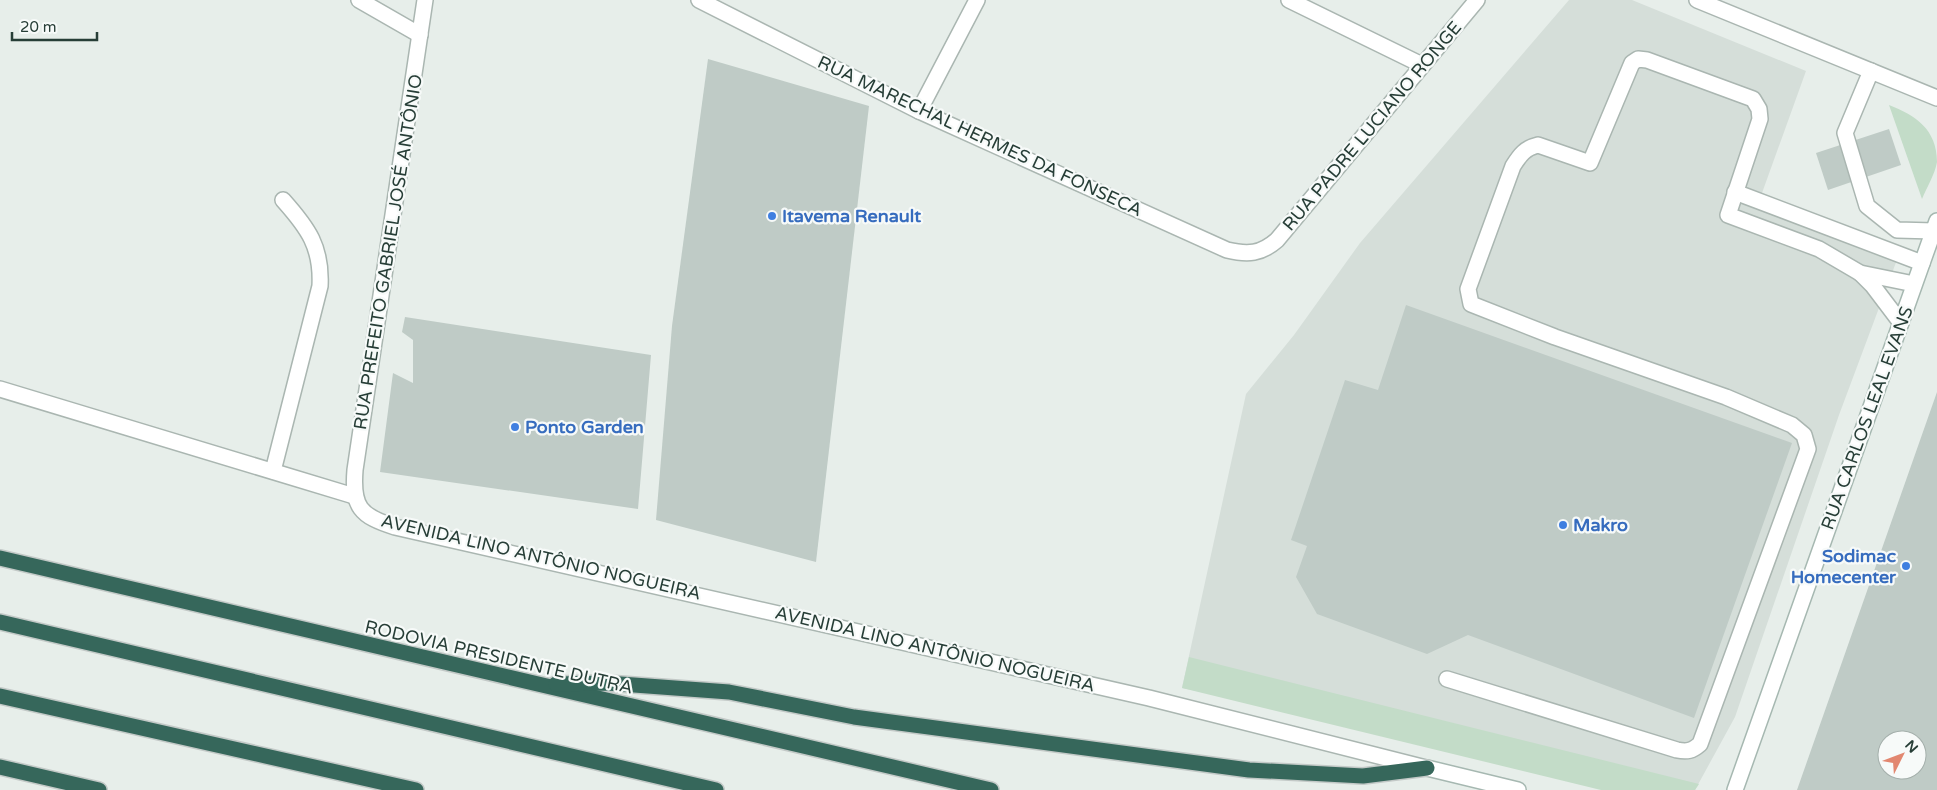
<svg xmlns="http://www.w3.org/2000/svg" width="1937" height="790" font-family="'Varela Round',sans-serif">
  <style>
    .built { fill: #d5ded9 }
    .green { fill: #c3dcc8 }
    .building { fill: #bfcbc6; fill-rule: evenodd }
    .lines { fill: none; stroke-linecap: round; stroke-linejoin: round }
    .lane-casing { stroke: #aab6b1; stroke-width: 18 }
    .street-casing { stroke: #aab6b1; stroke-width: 18 }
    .secondary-casing { stroke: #a6b8b1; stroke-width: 18 }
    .highway-casing { stroke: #c3c9c7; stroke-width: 18 }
    .lane { stroke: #fff; stroke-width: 15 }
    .street { stroke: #fff; stroke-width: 15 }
    .secondary { stroke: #fff; stroke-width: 15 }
    .highway { stroke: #36675b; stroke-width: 15 }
    .shop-dot { fill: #3f7fe0; stroke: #f7faf9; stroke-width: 2 }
    .labels { text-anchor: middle; stroke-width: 4.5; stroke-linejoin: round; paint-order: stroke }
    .street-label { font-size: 18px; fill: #273e37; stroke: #f7faf9 }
    .shop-label { font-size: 18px; font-weight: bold; fill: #366cbe; stroke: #f7faf9; text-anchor: start }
  </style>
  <rect width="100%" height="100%" fill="#e7eeea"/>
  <polygon class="built" points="1569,0 1632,0 1806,71 1762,193 1901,249 1839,415 1735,717 1695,790 1182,688 1246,394 1294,335 1360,243"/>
  <g class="green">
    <path d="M1889,105C1915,115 1937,129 1937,162C1935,174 1927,187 1922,199Z"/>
    <polygon points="1189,657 1699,784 1695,790 1601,790 1182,688"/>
  </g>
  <g class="building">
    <polygon points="708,59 869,106 816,562 656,520 672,326"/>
    <polygon points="1889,129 1901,165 1828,190 1816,153"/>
    <polygon points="1406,305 1792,443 1694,718 1468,635 1427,654 1317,614 1296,577 1307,546 1291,540 1345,380 1378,390"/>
    <polygon points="405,317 651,355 638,509 380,472 393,373 413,383 413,340 402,332"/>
    <path d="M1937,392V790H1797ZM1887,740H1917V770H1887Z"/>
  </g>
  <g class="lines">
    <g class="lane-casing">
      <g id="lane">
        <polyline points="1871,71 1845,133 1867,206 1897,230 1934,231"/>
        <polyline points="1735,192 1922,263"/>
        <polyline points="1860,273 1873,286 1901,323"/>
        <polyline points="0,389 354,496"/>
        <path d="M273,471L320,286C322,247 308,228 283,200"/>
        <path d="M1447,679L1677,750C1687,752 1692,751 1700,744L1808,449L1804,435L1792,425L1726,397L1555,337L1471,304L1468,289L1513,166C1520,155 1525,148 1538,145L1590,163L1632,63L1638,59L1647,60L1753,99L1759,109L1760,119L1728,215L1819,249L1860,273L1914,284"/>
      </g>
    </g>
    <g class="street-casing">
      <g id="street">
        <polyline points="359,0 420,35"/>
        <path d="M425,0L355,470C352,507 360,516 395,527L1149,698L1426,768"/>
        <path d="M699,0L919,111L1227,250C1248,255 1261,254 1277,240L1477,0"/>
        <polyline points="1289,0 1422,65"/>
        <polyline points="1697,0 1937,98"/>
        <polyline points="919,111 977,0"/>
      </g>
    </g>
    <g class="secondary-casing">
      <g id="secondary">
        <polyline points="1427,768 1518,790"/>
        <polyline points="1735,790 1937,221"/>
      </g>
    </g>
    <g class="highway-casing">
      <g id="highway">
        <polyline points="0,558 991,790"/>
        <polyline points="0,622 716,790"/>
        <polyline points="556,684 607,683 729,692 854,717 1249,770 1363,776 1427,768"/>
        <polyline points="0,696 416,790"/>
        <polyline points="0,767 99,790"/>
      </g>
    </g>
    <use href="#lane" class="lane"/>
    <use href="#street" class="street"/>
    <use href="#secondary" class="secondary"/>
    <use href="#highway" class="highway"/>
  </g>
  <g class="shop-dot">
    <circle cx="772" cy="216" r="5"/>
    <circle cx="515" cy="427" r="5"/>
    <circle cx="1563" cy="525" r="5"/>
    <circle cx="1906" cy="566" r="5"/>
  </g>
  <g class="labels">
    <g class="street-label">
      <text transform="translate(1372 126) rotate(-50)" y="6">RUA PADRE LUCIANO RONGE</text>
      <text transform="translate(980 136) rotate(25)" y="6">RUA MARECHAL HERMES DA FONSECA</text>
      <text transform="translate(388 252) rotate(-81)" y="6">RUA PREFEITO GABRIEL JOSÉ ANTÔNIO</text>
      <text transform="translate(1867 418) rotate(-70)" y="6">RUA CARLOS LEAL EVANS</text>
      <text transform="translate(541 557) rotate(13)" y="6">AVENIDA LINO ANTÔNIO NOGUEIRA</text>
      <text transform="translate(935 649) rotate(13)" y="6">AVENIDA LINO ANTÔNIO NOGUEIRA</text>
      <text transform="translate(499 657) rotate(13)" y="6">RODOVIA PRESIDENTE DUTRA</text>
    </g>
    <g class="shop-label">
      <text x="782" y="222">Itavema Renault</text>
      <text x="525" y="433">Ponto Garden</text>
      <text x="1573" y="531">Makro</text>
      <text x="1896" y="562" text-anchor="end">Sodimac<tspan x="1896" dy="21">Homecenter</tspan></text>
    </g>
  </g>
  <g transform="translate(1902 755) rotate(48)"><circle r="24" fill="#f7faf9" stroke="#a4afab"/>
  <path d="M0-4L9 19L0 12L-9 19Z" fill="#e28770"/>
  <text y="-8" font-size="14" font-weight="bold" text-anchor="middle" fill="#273e37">N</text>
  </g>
  <path d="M12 32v8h85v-8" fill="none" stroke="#273e37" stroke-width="2.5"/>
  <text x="20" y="32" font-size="15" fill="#273e37" stroke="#f7faf9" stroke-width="4" paint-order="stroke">20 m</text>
</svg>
